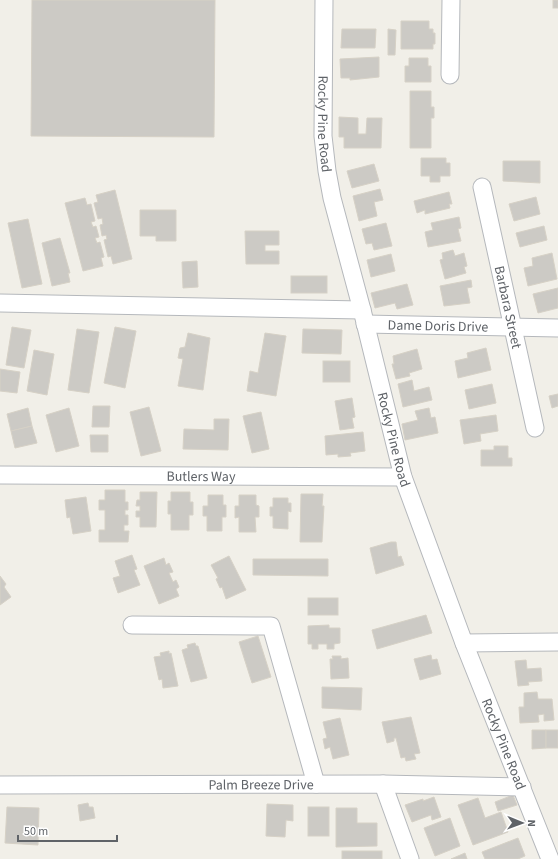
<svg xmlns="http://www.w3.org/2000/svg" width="558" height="859" font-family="'Source Sans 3',sans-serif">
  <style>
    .building { fill: #cccac5; stroke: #d6d1c6 }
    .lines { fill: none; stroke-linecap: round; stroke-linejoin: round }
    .minor-casing { stroke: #b5b8bc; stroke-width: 19 }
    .minor { stroke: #fff; stroke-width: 17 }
    .labels { text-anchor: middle; stroke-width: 4; stroke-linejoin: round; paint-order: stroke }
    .street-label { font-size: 14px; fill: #5f6368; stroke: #fff }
  </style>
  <rect width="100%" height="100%" fill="#f1efe8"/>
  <g class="building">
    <polygon points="32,0 215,0 214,137 31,136"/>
    <rect x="553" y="0" width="5" height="8"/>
    <polygon points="401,21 429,21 429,29 433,29 433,33 435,33 435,44 433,44 433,49 401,49"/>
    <polygon points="342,29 376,29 375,48 341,48"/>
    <polygon points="388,29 396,30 395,55 388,55"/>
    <polygon points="379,57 379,77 350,80 350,78 341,78 340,59"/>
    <polygon points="409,58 428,58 428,66 431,66 431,82 405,82 405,66 409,66"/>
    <polygon points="410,91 431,91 431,107 434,107 434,118 431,118 431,148 410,148"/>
    <polygon points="339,117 358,118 358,134 366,134 367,118 382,118 381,148 344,148 344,137 339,137"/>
    <polygon points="421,158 446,158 446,163 450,163 450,176 440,176 440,182 430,182 430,176 421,176"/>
    <polygon points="503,161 540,161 540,183 503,181"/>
    <polygon points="374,164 379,181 352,188 347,171"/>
    <polygon points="380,189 383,200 374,202 377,216 359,221 353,196"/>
    <polygon points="115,190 132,259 113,264 111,256 108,257 104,240 107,239 106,235 102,236 100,225 103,224 102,218 98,219 94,203 98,202 96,195"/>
    <polygon points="449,192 452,204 449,204 450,208 425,214 425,210 417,213 414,201"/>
    <polygon points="536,197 540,214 514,221 509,204"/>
    <polygon points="85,198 87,205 91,204 95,221 91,222 93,227 96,226 99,237 95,238 97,243 100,242 104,257 101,258 103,266 83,271 65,203"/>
    <polygon points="140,210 176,210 176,241 156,241 156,236 140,236"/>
    <polygon points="459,217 461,228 458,229 461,241 428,247 425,232 433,230 431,223"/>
    <polygon points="28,219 42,284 22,288 8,223"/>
    <polygon points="386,223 392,246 374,250 372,243 366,244 362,229"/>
    <polygon points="544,226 547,240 520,247 516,233"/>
    <polygon points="245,231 279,231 279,245 265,245 265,251 279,251 279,264 246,264"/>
    <polygon points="60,238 70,273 68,273 70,282 52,286 42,243"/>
    <polygon points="453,250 455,256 464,253 467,266 464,267 466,273 445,279 440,260 443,259 442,253"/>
    <polygon points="552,253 557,279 528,286 524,268 533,266 532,258"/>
    <polygon points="391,254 395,271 371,277 367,260"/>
    <polygon points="197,261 198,287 183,288 182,262"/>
    <rect x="291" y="276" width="36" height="17"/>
    <polygon points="471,280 472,287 467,288 470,303 444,306 440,286"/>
    <polygon points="407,284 413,305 397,309 395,303 375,308 371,293"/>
    <polygon points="558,288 558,308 538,313 533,294"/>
    <polygon points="12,327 31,330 24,368 6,365"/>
    <polygon points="115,327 136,331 125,388 104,383"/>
    <polygon points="77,329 99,332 89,393 68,390"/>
    <polygon points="303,329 342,330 341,354 302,353"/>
    <polygon points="188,333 210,338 203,390 178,386 183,359 178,358 180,348 185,347"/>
    <polygon points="265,333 286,336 276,396 247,391 250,371 258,373"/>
    <polygon points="486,348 491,370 458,378 455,361 468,358 467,353"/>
    <polygon points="417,349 422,369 409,373 410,376 396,379 392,364 394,364 393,356"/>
    <polygon points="34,350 54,354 47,395 27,391"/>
    <rect x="323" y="361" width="27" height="21"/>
    <polygon points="0,369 20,372 17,393 0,391"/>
    <polygon points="412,380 414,391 429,387 432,400 403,407 398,384"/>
    <polygon points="492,384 496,403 469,409 465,390"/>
    <polygon points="558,394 558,406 552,408 549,396"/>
    <polygon points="352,398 355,417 352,418 354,428 340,430 335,401"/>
    <polygon points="93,406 110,406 109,427 92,427"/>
    <polygon points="149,407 161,451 141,456 130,412"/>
    <polygon points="28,408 32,426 11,431 7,414"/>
    <polygon points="69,408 79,446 56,452 46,415"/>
    <polygon points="429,408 431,418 435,417 438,433 405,440 402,424 418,420 415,411"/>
    <polygon points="261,412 269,449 252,453 243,416"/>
    <polygon points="496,415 498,431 480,434 481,441 464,444 460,420"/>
    <polygon points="214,419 229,419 228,450 183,449 184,429 214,430"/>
    <polygon points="32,426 37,443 15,448 11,431"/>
    <polygon points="363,432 365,451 350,453 351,456 338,457 338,454 326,455 325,436"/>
    <polygon points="90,435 108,435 108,452 91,452"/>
    <polygon points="494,446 508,446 508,458 512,458 512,466 481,466 481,450 494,450"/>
    <polygon points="105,490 125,490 125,502 128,502 128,510 125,510 125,515 128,515 128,525 124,525 124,531 129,531 128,542 99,542 99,530 105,530 105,510 99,510 99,500 105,500"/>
    <polygon points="140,492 157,492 156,527 140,527 140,517 136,517 136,511 140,511 140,506 136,506 137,500 140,500"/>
    <polygon points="171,492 190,492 190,502 193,502 193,515 189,515 189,530 171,530 171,514 168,514 168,501 171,501"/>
    <polygon points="301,494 323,494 322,506 324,506 322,542 300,542"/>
    <polygon points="208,495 223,495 223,505 226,505 226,517 222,517 222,531 207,531 207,516 203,516 203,506 208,506"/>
    <polygon points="239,495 256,495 256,505 259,506 259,517 255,517 256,532 239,532 239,517 235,518 235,506 239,506"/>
    <polygon points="86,497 91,531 73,534 70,517 67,518 65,500"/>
    <polygon points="273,498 288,498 288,503 291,503 291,512 288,511 288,529 273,528 273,516 270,516 270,507 273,507"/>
    <polygon points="391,542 396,542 398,557 401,556 404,565 376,574 370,548"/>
    <polygon points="132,555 137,569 134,570 140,585 118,593 113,578 120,576 115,561"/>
    <polygon points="229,556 246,590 226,599 222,587 220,588 216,579 218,578 211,565"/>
    <polygon points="164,558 166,565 169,563 173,572 169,573 173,582 176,580 179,587 176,589 179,596 159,604 144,566"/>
    <polygon points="253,559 328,559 328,576 253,575"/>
    <polygon points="0,576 6,584 4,587 11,597 0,605"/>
    <rect x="308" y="598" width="30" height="17"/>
    <polygon points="426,615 432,633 377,649 372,630"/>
    <polygon points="329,625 329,628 340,628 340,643 334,644 334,649 327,649 327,644 318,644 318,649 312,649 312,644 308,644 308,626"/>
    <polygon points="258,636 271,677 252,683 239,642"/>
    <polygon points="195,643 196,646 198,646 207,678 191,682 182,650 188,648 187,645"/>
    <polygon points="169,651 169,654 171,653 178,686 163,688 162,679 159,680 154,657 161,656 160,653"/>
    <polygon points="431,655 432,660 437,659 441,674 420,680 414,659"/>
    <polygon points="332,656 341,656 341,659 348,658 349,678 331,679 330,659 333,659"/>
    <polygon points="526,660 527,669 541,668 542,681 528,682 529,685 518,686 515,661"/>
    <polygon points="322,687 362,688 361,710 322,708"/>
    <polygon points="537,692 538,699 552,699 554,720 544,721 544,714 538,715 539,722 520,723 519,707 524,707 524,693"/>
    <polygon points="411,717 420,753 414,754 416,759 406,761 405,757 401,758 396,738 394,738 394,741 387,743 382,722"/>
    <polygon points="340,718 349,755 333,759 330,747 325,749 323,739 327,738 323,722"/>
    <polygon points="532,730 546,730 546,748 532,749"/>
    <rect x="546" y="730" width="12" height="18"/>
    <polygon points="513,795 517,805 498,811 495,802"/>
    <polygon points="434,797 441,817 432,820 431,815 412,822 405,805 423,799 423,801"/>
    <polygon points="478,798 485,818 501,812 508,832 473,845 458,805"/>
    <polygon points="88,803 89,807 93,807 95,818 80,821 78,805"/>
    <polygon points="267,804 293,805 293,821 286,820 285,837 266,836"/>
    <polygon points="7,807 39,808 38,845 5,843"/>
    <rect x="308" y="807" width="21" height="29"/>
    <polygon points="336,808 357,808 357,823 377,823 377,846 336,847"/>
    <polygon points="450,818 460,846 435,856 424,828"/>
    <polygon points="518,838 525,856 518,859 485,859 482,852"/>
    <rect x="342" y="851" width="40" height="8"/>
    <polygon points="465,853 467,859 451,859"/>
  </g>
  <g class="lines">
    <g class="minor-casing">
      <g id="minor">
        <path id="s1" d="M324,0L323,136L327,171L332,198L362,310L403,477L464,643L550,859"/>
        <polyline points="450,75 451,0"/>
        <path id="s2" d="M482,187L535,428"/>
        <polyline points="0,303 362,310"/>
        <path id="s3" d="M365,324L558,328"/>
        <path id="s4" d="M0,475L403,477"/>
        <polyline points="132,625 271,626 316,784"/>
        <polyline points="464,643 558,642"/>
        <polyline points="383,784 410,859"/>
        <path id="s5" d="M0,785L383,784L522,787"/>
      </g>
    </g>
    <use href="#minor" class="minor"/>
  </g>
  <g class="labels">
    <g class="street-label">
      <text dy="5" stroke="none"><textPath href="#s1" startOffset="124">Rocky Pine Road</textPath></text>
      <text dy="5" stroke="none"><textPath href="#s2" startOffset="123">Barbara Street</textPath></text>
      <text dy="5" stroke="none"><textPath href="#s3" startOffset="73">Dame Doris Drive</textPath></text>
      <text dy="5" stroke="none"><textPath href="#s1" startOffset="448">Rocky Pine Road</textPath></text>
      <text dy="5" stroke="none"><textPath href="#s4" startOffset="201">Butlers Way</textPath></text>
      <text dy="5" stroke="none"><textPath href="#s1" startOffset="772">Rocky Pine Road</textPath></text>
      <text dy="5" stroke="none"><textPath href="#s5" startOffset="261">Palm Breeze Drive</textPath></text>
    </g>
  </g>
  <g transform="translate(522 823) rotate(91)" stroke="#ffffff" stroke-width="3" paint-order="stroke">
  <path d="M0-3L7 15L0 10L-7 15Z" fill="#5f6368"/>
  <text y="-6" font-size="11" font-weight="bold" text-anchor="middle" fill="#5f6368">N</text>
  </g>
  <path d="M18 835v6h99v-6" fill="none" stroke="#5f6368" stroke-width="2"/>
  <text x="24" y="835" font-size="12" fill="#5f6368" stroke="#ffffff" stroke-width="3" paint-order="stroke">50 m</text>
</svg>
